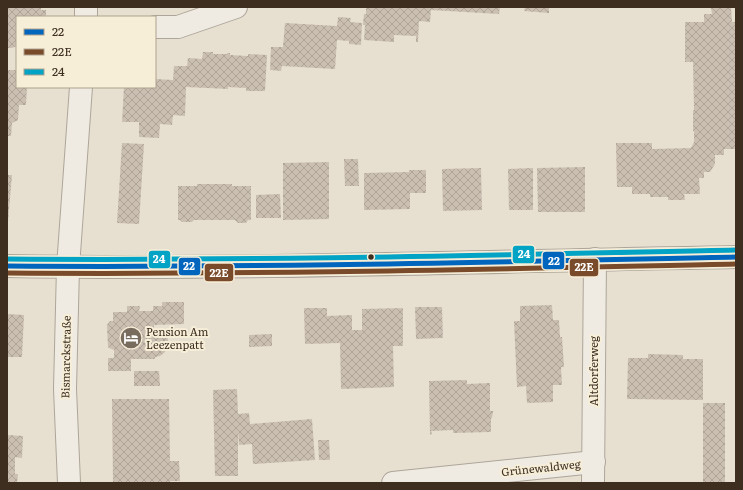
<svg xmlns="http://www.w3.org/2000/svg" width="743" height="490" font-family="Literata,serif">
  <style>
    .building { fill: url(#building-cross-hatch) }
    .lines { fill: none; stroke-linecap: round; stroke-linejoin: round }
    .minor-casing { stroke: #ada599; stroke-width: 24 }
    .minor { stroke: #efebe3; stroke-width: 22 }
    .bus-1-casing { stroke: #f7eed8; stroke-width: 8 }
    .bus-2-casing { stroke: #f7eed8; stroke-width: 8 }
    .bus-3-casing { stroke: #f7eed8; stroke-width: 8 }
    .bus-1 { stroke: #0065bd; stroke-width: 5 }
    .bus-2 { stroke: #7a4b2a; stroke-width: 5 }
    .bus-3 { stroke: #03a3c5; stroke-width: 5 }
    .bus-dot { fill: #3d2e20; stroke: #f7eed8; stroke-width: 1.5 }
    .labels { text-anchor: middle; stroke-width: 4; stroke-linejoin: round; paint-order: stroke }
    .poi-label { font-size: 11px; fill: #3d2e20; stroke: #f7eed8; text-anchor: start }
    .street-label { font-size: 11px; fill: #3d2e20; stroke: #f7eed8 }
    .line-badge { stroke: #f7eed8; stroke-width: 1.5 }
    .badge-label { font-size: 11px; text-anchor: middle; font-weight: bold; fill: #fff }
  </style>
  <defs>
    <pattern id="building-cross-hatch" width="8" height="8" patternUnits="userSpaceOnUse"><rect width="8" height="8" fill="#cbbfb2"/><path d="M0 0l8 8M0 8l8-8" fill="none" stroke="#afa499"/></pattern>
  </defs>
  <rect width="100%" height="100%" fill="#e7e0d1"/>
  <g class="building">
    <polygon points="7,7 41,7 41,10 46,10 46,17 17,17 17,46 12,48 7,48"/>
    <polygon points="366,7 500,7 499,14 431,10 430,22 419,21 418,42 416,42 416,36 394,35 394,42 364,40 365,25 363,25 364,14 366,14"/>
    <polygon points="525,7 549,7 549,13 524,11"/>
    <polygon points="731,7 732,22 736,22 736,149 724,149 724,155 715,155 715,164 710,172 704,172 704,178 699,178 700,194 684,194 685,200 668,200 668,197 650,197 650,194 632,194 632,187 617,187 616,143 652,143 652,149 691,148 694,142 694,131 693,131 693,110 694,110 693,62 685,62 685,22 704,22 704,14 712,14 711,8"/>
    <polygon points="338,17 351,18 350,22 362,23 361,45 349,44 349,41 337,40 335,69 282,66 281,71 270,70 271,47 283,47 285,23 337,26"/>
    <polygon points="203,52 213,52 213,54 227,54 227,53 230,53 230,55 248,56 248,54 267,55 265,91 246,91 246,88 228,87 228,89 186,87 185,116 173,115 172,125 160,124 159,138 139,137 139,122 122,122 124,87 155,87 155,79 173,80 174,66 187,66 188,58 202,59"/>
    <polygon points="7,70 17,70 17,87 27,87 26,105 19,105 18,120 12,123 11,136 7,136"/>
    <polygon points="122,143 144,144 139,224 117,223"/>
    <polygon points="344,159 358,159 359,186 345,186"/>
    <polygon points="329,162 329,219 283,220 283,163"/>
    <polygon points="585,167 585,212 538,212 537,168"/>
    <polygon points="481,168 482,210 443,211 442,169"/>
    <polygon points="533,168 533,210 509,210 508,169"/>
    <polygon points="409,170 426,170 426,193 410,193 410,209 364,210 364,173 409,172"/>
    <polygon points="7,175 12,175 8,222 7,222"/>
    <polygon points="197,184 232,184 232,186 251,186 251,220 248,220 246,223 238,223 235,220 194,220 192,222 182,222 180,220 178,220 178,186 197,186"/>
    <polygon points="280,194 281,218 256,218 256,195"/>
    <polygon points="162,302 184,302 184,324 154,325 154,330 159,330 164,333 168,339 168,344 167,349 164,353 160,356 155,357 155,359 131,359 131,371 108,371 108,358 114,358 114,350 109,348 108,347 107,325 110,321 113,321 113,312 127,312 127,306 140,306 139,311 153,311 153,306 162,306"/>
    <polygon points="552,305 553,320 559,320 560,337 562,337 564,367 561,367 562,385 553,385 553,402 527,403 526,386 517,387 514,321 520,321 520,306"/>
    <polygon points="415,307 442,307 443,338 416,339"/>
    <polygon points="304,308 327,308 327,316 352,315 352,330 362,330 362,309 403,308 403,346 393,346 394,387 341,389 340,343 305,344"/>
    <polygon points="7,314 24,315 22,357 7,357"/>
    <polygon points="272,334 272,346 249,347 249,335"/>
    <polygon points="648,354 683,355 683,359 703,359 703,400 627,399 628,358 648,358"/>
    <polygon points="134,371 159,371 160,386 134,386"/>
    <polygon points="467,380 467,384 490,383 490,411 493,411 492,418 491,418 491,432 453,433 453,430 431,431 432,434 430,435 429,381"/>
    <polygon points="237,389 238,414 249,413 250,424 312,419 315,460 253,464 252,444 239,445 238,430 238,476 215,476 213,390"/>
    <polygon points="112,399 169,399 170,461 179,461 180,481 170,481 170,483 113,483"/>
    <rect x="703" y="403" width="22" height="79"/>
    <polygon points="7,435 23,436 22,458 15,457 15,474 18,474 17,483 7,483"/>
    <polygon points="318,440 329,440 330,460 319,460"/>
  </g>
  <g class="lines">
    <g class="minor-casing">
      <g id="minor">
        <polyline points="86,17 86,7"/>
        <polyline points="155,27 178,27 236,7"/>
        <path d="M7,266C250,270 493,261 736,257"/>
        <polyline points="69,483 65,389 68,267 81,87"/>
        <polyline points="393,483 594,462"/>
        <polyline points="593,483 595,259"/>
      </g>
    </g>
    <use href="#minor" class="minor"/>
    <g class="bus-1-casing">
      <path id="bus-1" d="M7,266C250,268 493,262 736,257"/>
    </g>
    <g class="bus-2-casing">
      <path id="bus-2" d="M7,273C250,275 493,269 736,264"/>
    </g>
    <g class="bus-3-casing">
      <path id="bus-3" d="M7,259C250,261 493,255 736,250"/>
    </g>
    <use href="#bus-1" class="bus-1"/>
    <use href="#bus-2" class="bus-2"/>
    <use href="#bus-3" class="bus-3"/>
  </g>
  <defs>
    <g id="hotel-disc" transform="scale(1.15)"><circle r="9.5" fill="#786c5e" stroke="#f7eed8"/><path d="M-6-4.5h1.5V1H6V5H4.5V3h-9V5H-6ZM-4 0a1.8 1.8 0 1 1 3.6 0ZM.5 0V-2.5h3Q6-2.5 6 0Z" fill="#fff"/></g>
  </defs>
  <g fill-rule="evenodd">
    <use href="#hotel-disc" x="131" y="338"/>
  </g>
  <circle class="bus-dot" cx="371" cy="257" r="3.5"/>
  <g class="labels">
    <g class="poi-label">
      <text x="146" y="336">Pension Am<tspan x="146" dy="13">Leezenpatt</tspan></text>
    </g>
    <g class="street-label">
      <text transform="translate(66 357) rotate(-89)" y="4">Bismarckstraße</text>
      <text transform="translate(594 371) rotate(-90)" y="4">Altdorferweg</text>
      <text transform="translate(541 468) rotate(-6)" y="4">Grünewaldweg</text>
    </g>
  </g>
  <g class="line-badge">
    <rect x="512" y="245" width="23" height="19" rx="4" fill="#03a3c5"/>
    <rect x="148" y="250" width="23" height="19" rx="4" fill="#03a3c5"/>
    <rect x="542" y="251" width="23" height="19" rx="4" fill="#0065bd"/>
    <rect x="178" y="257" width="23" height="19" rx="4" fill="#0065bd"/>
    <rect x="569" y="258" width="30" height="19" rx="4" fill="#7a4b2a"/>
    <rect x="204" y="263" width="30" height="19" rx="4" fill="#7a4b2a"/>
  </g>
  <g class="badge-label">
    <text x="524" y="258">24</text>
    <text x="159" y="263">24</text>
    <text x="554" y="265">22</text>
    <text x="189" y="270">22</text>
    <text x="584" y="271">22E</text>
    <text x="219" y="277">22E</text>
  </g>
  <rect width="743" height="490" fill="none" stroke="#3d2e20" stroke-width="16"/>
  <rect x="16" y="16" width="140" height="72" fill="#f7eed8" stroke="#ada18e"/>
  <rect x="24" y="29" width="20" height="6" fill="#0065bd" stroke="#ada18e"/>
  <text x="52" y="36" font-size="12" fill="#3d2e20">22</text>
  <rect x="24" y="49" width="20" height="6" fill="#7a4b2a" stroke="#ada18e"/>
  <text x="52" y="56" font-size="12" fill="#3d2e20">22E</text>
  <rect x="24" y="69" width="20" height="6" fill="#03a3c5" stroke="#ada18e"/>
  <text x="52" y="76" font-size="12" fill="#3d2e20">24</text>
</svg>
